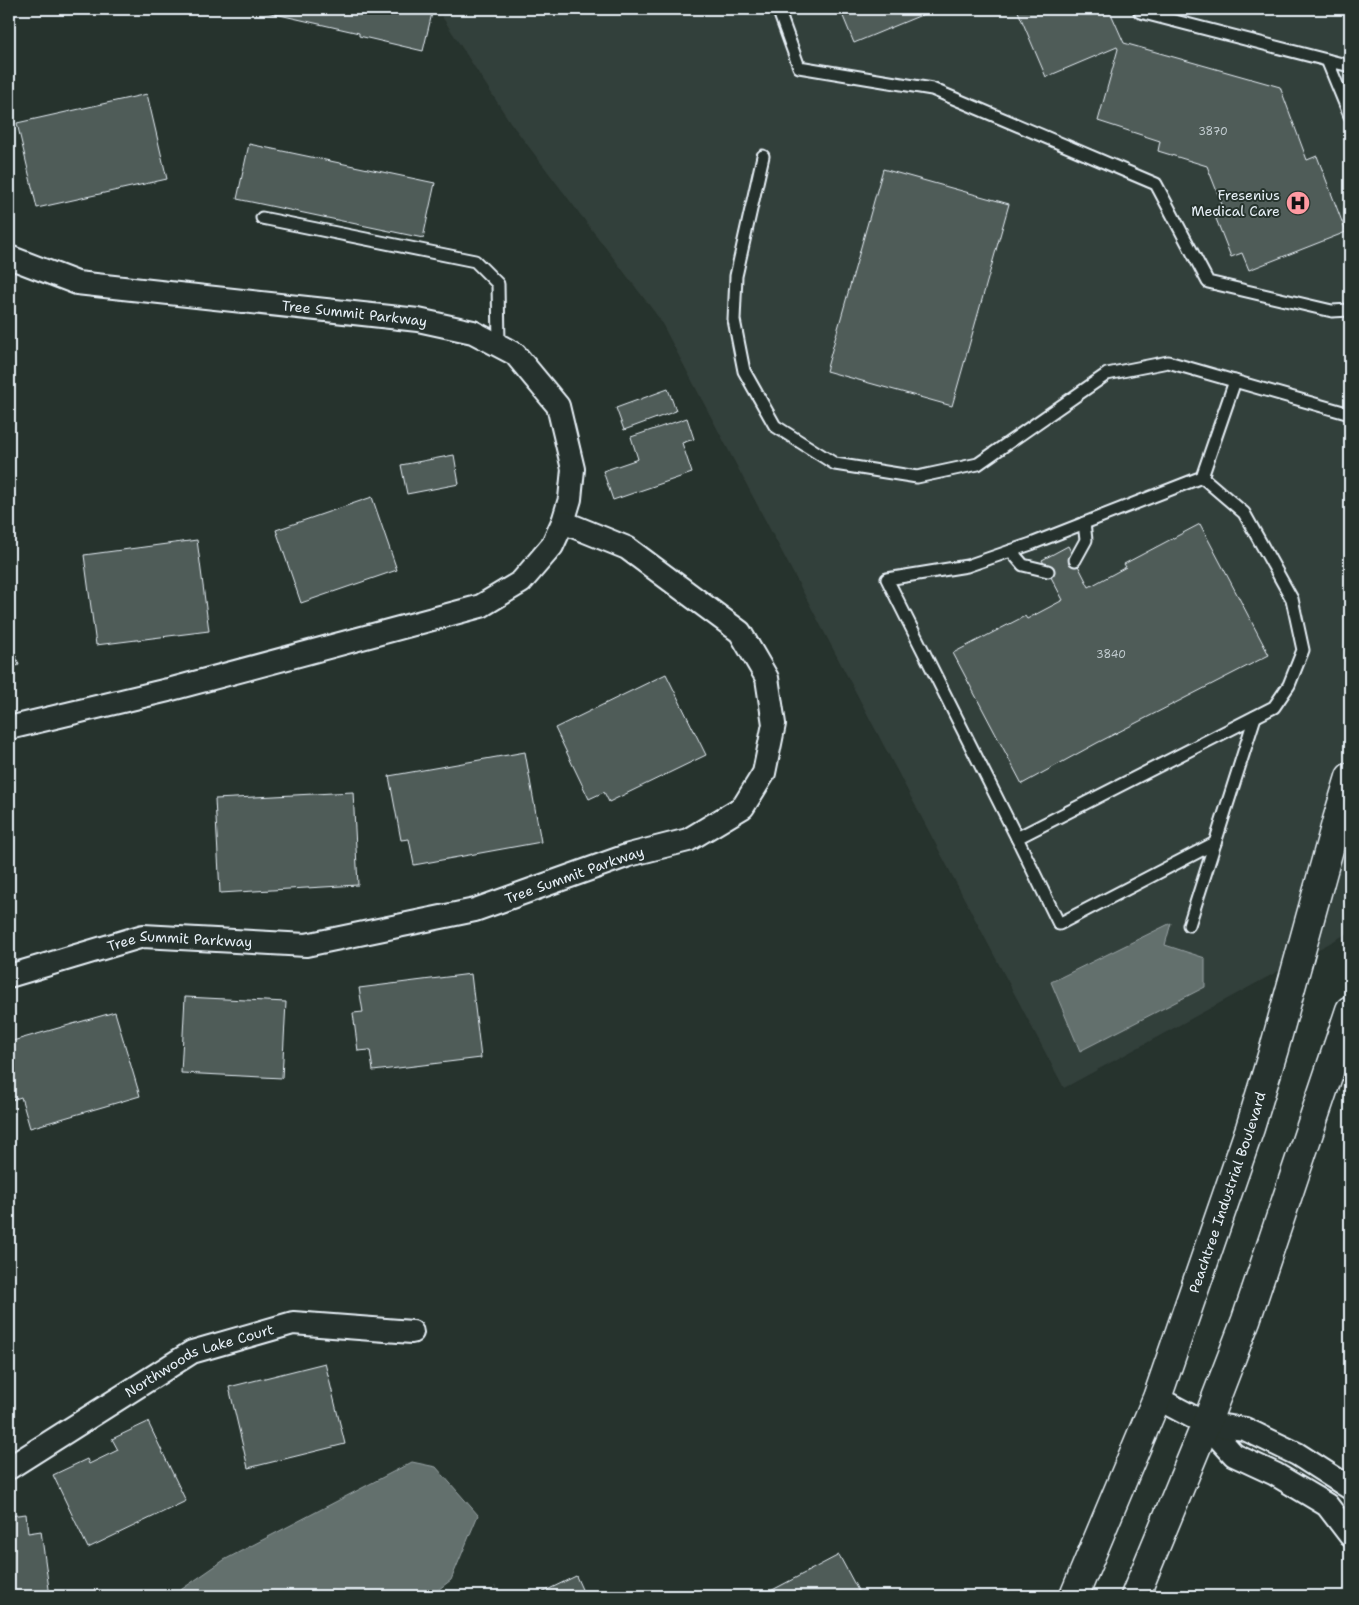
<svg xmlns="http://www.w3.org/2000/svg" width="1359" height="1605" font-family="'Shantell Sans',sans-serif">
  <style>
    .built { fill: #333f3a }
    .water { fill: #636f6d; stroke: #98a3a5 }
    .building { fill: #505c59; stroke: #e8f1f8 }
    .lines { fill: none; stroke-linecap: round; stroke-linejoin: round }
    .service-casing { stroke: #e8f1f8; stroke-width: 15 }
    .minor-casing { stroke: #e8f1f8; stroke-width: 26 }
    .trunk-casing { stroke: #e8f1f8; stroke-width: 31 }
    .path { stroke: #e8f1f8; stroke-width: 3; stroke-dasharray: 5 4; stroke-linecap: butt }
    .service { stroke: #26332d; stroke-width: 11 }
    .minor { stroke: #26332d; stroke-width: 22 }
    .trunk { stroke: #26332d; stroke-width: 28 }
    .labels { text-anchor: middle; stroke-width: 4; stroke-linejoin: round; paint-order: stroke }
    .number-label { font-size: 11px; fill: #c2ccd0 }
    .poi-label { font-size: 14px; fill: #e8f1f8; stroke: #26332d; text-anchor: end }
    .street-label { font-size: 14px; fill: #e8f1f8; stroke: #26332d }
  </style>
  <rect width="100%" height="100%" fill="#26332d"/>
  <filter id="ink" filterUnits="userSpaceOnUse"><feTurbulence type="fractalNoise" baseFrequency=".02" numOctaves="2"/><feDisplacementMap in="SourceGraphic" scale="10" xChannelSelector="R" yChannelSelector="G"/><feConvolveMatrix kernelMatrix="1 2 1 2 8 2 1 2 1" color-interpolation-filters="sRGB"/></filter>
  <g filter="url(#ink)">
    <polygon class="built" points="437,9 1350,9 1350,932 1064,1088 659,318 510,122"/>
    <g class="water">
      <polygon points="1171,923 1165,945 1205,958 1205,987 1080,1051 1051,982"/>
      <polygon points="412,1462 436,1467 478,1515 451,1580 430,1596 172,1596 224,1560"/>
    </g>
    <g class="building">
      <polygon points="253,9 433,9 423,51 359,36 359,33"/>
      <polygon points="840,9 936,9 854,43"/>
      <polygon points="1017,9 1109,9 1124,43 1280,87 1307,160 1317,156 1346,232 1249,270 1242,253 1231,257 1213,211 1223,207 1207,166 1158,151 1160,141 1098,121 1118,49 1117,47 1046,77"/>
      <polygon points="147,94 167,179 37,208 17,123"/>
      <polygon points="249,144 435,183 423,238 237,199"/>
      <polygon points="883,169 1009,204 952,406 826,371"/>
      <polygon points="668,389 676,411 624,430 616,408"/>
      <polygon points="687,418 694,439 682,443 692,473 613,500 603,471 638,459 631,437"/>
      <polygon points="454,455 459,484 407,494 401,465"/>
      <polygon points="372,497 397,570 301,603 276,530"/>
      <polygon points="1200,524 1269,655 1097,743 1022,784 953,653 1025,616 1027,619 1063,600 1042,560 1068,546 1089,587 1126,567 1124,564"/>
      <polygon points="197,540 209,631 96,645 84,555"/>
      <polygon points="9,636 19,665 9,669"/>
      <polygon points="666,674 706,755 609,802 604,792 589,799 555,728"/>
      <polygon points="525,752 541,842 414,865 409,839 401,840 389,776"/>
      <polygon points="353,792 358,885 220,893 215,799"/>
      <polygon points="471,974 481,1058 373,1071 370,1050 358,1051 353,1013 363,1012 359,988"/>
      <polygon points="185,997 286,1002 282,1078 181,1073"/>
      <polygon points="115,1012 140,1096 30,1128 21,1097 12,1100 9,1089 9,1042"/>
      <polygon points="325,1363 345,1444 248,1468 229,1387"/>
      <polygon points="148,1422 186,1501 88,1548 53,1475 87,1459 89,1464 118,1450 112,1439"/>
      <polygon points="26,1514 28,1533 41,1531 50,1596 9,1596 9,1516"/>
      <polygon points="839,1555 861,1596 761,1596"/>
      <polygon points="576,1576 585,1596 542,1596 543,1592"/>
    </g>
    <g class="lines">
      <g class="service-casing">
        <g id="service">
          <polyline points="778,9 799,67 932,89 1156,184 1208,282 1332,311 1350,310"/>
          <polyline points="1139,9 1140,12 1350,66"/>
          <polyline points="1327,60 1350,116"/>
          <polyline points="763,156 736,276 734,320 744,371 775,426 835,464 917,477 978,464 1107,374 1168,362 1350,414"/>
          <polyline points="262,218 475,261 498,284 499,345"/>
          <polyline points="1202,477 1031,544 967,566 887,579 1017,838 1274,707 1289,685 1303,650 1292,599 1244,513 1202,477 1235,381"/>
          <polyline points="1011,551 1023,565 1048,571"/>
          <polyline points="1075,560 1086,540 1084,523"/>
          <polyline points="1017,838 1059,924 1215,843"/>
          <polyline points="1189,925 1255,717"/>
        </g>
      </g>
      <g class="minor-casing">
        <g id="minor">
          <path id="s1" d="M9,257L77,283L418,320L473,332L515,354L558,406L573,469L570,499L563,522L552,546L521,582L481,606L168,690L9,728"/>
          <path id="s2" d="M9,976L143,936L306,945L475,910L629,855L688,840L743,807L764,773L774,724L767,678L740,632L627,548L563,522"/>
          <polyline points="1157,1398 1206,1424 1234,1455 1275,1474 1327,1505 1350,1535"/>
          <polyline points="1206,1424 1245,1429 1297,1454 1350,1488"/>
          <path id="s3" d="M9,1468L192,1352L293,1323L412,1332"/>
        </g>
      </g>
      <g class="trunk-casing">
        <g id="trunk">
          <path id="s4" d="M1074,1596L1157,1398L1250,1128L1274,1049L1337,820L1350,777"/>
          <polyline points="1135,1596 1206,1424 1246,1320 1350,1010"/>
        </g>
      </g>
      <polyline class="path" points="495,1596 496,1587"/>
      <use href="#service" class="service"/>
      <use href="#minor" class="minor"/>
      <use href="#trunk" class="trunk"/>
    </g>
  </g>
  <defs>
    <g id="hospital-disc" transform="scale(1.25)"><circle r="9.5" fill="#ff9aa2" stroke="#26332d"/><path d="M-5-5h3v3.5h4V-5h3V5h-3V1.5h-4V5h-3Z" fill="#111"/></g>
  </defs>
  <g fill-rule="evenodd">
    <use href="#hospital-disc" x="1298" y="203"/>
  </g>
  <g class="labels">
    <g class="number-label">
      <text x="1213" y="135">3870</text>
      <text x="1111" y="658">3840</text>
    </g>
    <g class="poi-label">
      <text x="1280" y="200">Fresenius<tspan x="1280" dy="16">Medical Care</tspan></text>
    </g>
    <g class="street-label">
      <text dy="5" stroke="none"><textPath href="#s1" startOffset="352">Tree Summit Parkway</textPath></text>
      <text dy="5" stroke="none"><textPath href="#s2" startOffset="581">Tree Summit Parkway</textPath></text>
      <text dy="5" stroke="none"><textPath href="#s2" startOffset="176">Tree Summit Parkway</textPath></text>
      <text dy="5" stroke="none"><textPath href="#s4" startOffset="432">Peachtree Industrial Boulevard</textPath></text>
      <text dy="5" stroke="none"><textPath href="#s3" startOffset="220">Northwoods Lake Court</textPath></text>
    </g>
  </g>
  <rect width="1359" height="1605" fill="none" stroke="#26332d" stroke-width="30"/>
  <rect x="15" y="15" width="1329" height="1575" fill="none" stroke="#e8f1f8" stroke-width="2" filter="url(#ink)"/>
</svg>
